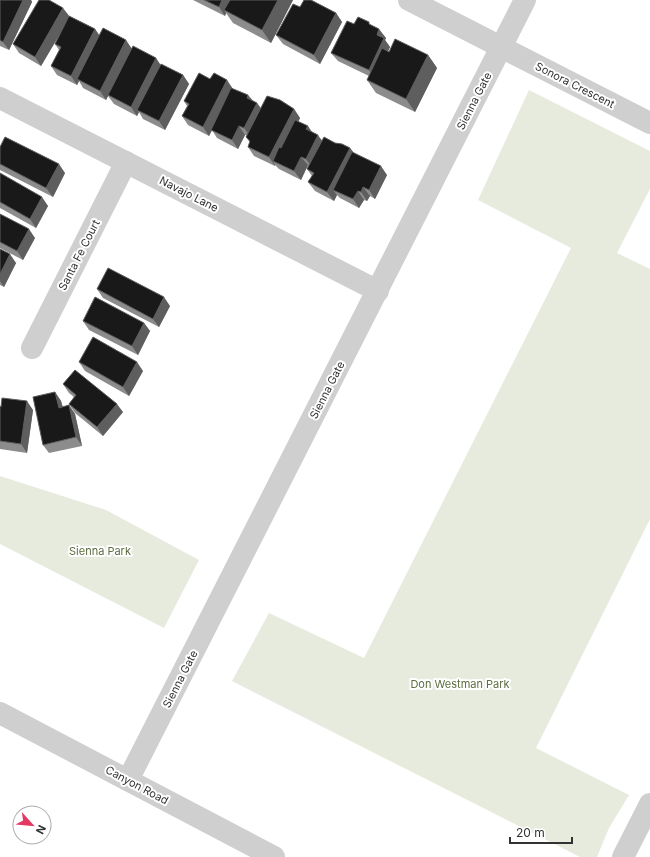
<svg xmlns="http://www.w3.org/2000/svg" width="650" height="857" font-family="Inter,sans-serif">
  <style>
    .green { fill: #e7ebde }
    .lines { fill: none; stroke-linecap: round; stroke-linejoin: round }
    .minor { stroke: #cfcfcf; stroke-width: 22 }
    .wall { fill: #8c8c8c }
    .shaded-wall { fill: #5e5e5e }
    .building { fill: #191919; stroke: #5e5e5e }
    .labels { text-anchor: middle; stroke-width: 4; stroke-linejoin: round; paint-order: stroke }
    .street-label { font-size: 11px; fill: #323232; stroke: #fff }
    .park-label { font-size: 11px; fill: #5c6d3f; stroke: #fff }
  </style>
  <rect width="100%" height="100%" fill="#fff"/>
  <g class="green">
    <polygon points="529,90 650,151 650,189 617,253 650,269 650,519 536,748 629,795 609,828 597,857 580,857 232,681 269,613 364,658 571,248 478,200"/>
    <polygon points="0,476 106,510 199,560 164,628 0,544"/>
  </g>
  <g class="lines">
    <g class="minor">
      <polyline points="409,0 650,123"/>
      <polyline points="0,98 378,291"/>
      <polyline points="32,348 126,162"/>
      <polyline points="0,713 274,857"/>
      <polyline points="128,780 525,0"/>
      <polyline points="623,857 650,804"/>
    </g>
  </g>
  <g class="wall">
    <polygon points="0,0 31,0 32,2 9,50 0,46"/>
    <polygon points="193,0 293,0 271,43 233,23 226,13 225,16"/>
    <polygon points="300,7 336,13 342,22 320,64 283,44 276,35"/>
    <polygon points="69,16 95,29 100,36 156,58 160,65 183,75 189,84 165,130 143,119 139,112 137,116 114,104 108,96 106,100 83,88 79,81 77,85 57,75 51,66 59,50 55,44 58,37 41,66 19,53 13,44"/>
    <polygon points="354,24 372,26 386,38 385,40 390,47 388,51 389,52 428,55 437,68 415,112 376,93 367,80 369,76 338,61 331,53"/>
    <polygon points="210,79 233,89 257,103 261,108 294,109 300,118 298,122 322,140 335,143 350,148 353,152 387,175 375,199 370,196 367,201 364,200 359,208 340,198 337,195 334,201 315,191 308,182 312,176 307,169 308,166 308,165 301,180 279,169 275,165 275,166 254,156 248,147 250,143 246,137 247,135 245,135 238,149 217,138 212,130 209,136 188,125 182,116 187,106 184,101"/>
    <polygon points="0,147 65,173 53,197 0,170"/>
    <polygon points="0,173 48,206 36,228 0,208"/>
    <polygon points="0,214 35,238 23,260 0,248"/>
    <polygon points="0,249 16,263 4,287 0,285"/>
    <polygon points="97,289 170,306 159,327 103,298"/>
    <polygon points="83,321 144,323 150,331 138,355 89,330"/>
    <polygon points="79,362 143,371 129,396 85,371"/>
    <polygon points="63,384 123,412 103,436 75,413 69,404 74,397 69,393"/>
    <polygon points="55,392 61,401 63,407 69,405 75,414 82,446 49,453 43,445"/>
    <polygon points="0,406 33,410 27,453 0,449"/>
  </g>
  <g class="shaded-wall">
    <polygon points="23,0 31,0 32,2 9,50 3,42"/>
    <polygon points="222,0 233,0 224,10 226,13 225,16 219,7"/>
    <polygon points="278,0 293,0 271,43 262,30"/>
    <polygon points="63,8 70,17 41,66 35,57"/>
    <polygon points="336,13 342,22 320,64 314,55"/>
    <polygon points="95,29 101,38 77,79 79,81 77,85 71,76"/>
    <polygon points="379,29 386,38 385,40 390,47 375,79 369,70 377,35"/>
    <polygon points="126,40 132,49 106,100 100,91"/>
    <polygon points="428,55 437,68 415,112 406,99"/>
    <polygon points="156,58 162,67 137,110 139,112 137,116 131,107"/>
    <polygon points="183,75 189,84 165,130 159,121"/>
    <polygon points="227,80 233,89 209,136 203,127"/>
    <polygon points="248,95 255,103 247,98"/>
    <polygon points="257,103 263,112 251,137 244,128"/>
    <polygon points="294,109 300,118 277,163 273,161 275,165 275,166 269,157"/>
    <polygon points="239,126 245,135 238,149 232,140"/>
    <polygon points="308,126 314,135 306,129"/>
    <polygon points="318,135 324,144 312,168 306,159"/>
    <polygon points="350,148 357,157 333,190 337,195 334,201 327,192"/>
    <polygon points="301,157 308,165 301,180 294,171"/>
    <polygon points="59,164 65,173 53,197 46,188"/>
    <polygon points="381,166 387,175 375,199 369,190"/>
    <polygon points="363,187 370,196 367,201 361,192"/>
    <polygon points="358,191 364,200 359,208 353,199"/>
    <polygon points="42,197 48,206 36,228 30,219"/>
    <polygon points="29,229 35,238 23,260 17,251"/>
    <polygon points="10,254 16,263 4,287 0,281 0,274"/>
    <polygon points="164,297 170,306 159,327 153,319"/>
    <polygon points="144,323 150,331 138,355 132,346"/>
    <polygon points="137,362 143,371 129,396 123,387"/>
    <polygon points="55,392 61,401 65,417 59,408"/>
    <polygon points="27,401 33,410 27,453 21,444"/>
    <polygon points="117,404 123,412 103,436 97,427"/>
    <polygon points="69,405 75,414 82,446 76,437"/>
  </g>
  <g class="building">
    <polygon points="0,0 23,0 3,42 0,40"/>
    <polygon points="39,0 49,0 63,8 35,57 13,44"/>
    <polygon points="204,0 222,0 219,7"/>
    <polygon points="230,0 278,0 262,30 224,10"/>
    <polygon points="304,0 311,0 336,13 314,55 276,35 293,4 300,7"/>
    <polygon points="69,16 95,29 71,76 51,66 61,47 55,44"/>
    <polygon points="358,17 369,22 369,24 379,29 377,35 384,38 369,70 331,53 347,21 354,24"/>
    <polygon points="103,28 126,40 100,91 77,79"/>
    <polygon points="395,39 428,55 406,99 367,80 382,48 389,52"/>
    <polygon points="133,46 156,58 131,107 108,95"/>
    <polygon points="161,64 183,75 159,121 137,110"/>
    <polygon points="199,73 210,79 214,73 227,80 203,127 182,116 189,104 184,101"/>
    <polygon points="231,88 248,95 247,98 257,103 244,128 239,126 232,140 211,130"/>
    <polygon points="267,96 280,100 294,109 269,157 248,147 250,141 246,137"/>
    <polygon points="295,120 308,126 306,129 318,135 306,159 301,157 294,171 273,161 279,147 281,148"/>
    <polygon points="5,137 59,164 46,188 0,164 0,147"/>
    <polygon points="324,137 335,143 342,144 350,148 327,192 308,182 314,173 307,169"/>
    <polygon points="352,152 381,166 369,190 363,187 361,192 358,191 353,199 333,190"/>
    <polygon points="0,173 42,197 30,219 0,202"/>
    <polygon points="0,214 29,229 17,251 0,242"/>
    <polygon points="0,249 10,254 0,274"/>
    <polygon points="108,268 164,297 153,319 97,289"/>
    <polygon points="95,297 144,323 132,346 83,321"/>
    <polygon points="93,337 137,362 123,387 79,362"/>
    <polygon points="75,370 117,404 97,427 69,404 76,395 63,384"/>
    <polygon points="55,392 59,408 69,405 76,437 43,445 33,397"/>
    <polygon points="2,398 27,401 21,444 0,441 0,406 1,407"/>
  </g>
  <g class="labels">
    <g class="street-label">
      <text transform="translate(575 85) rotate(27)" y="4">Sonora Crescent</text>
      <text transform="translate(474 101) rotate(-63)" y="4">Sienna Gate</text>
      <text transform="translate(189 194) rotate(27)" y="4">Navajo Lane</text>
      <text transform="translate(79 255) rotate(-63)" y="4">Santa Fe Court</text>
      <text transform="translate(327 390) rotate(-63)" y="4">Sienna Gate</text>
      <text transform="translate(180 679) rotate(-63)" y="4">Sienna Gate</text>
      <text transform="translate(137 785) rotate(28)" y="4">Canyon Road</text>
    </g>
    <g class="park-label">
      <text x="100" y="555">Sienna Park</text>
      <text x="460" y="688">Don Westman Park</text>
    </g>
  </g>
  <g transform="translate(32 825) rotate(117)"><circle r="19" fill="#ffffff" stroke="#adadad"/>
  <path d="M0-3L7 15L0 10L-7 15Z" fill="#e23a63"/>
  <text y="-6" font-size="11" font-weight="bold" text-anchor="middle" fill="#323232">N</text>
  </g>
  <path d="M510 837v6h62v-6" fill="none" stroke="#323232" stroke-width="2"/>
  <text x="516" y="837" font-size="12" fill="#323232" stroke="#ffffff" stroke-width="3" paint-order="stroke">20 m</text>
</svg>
